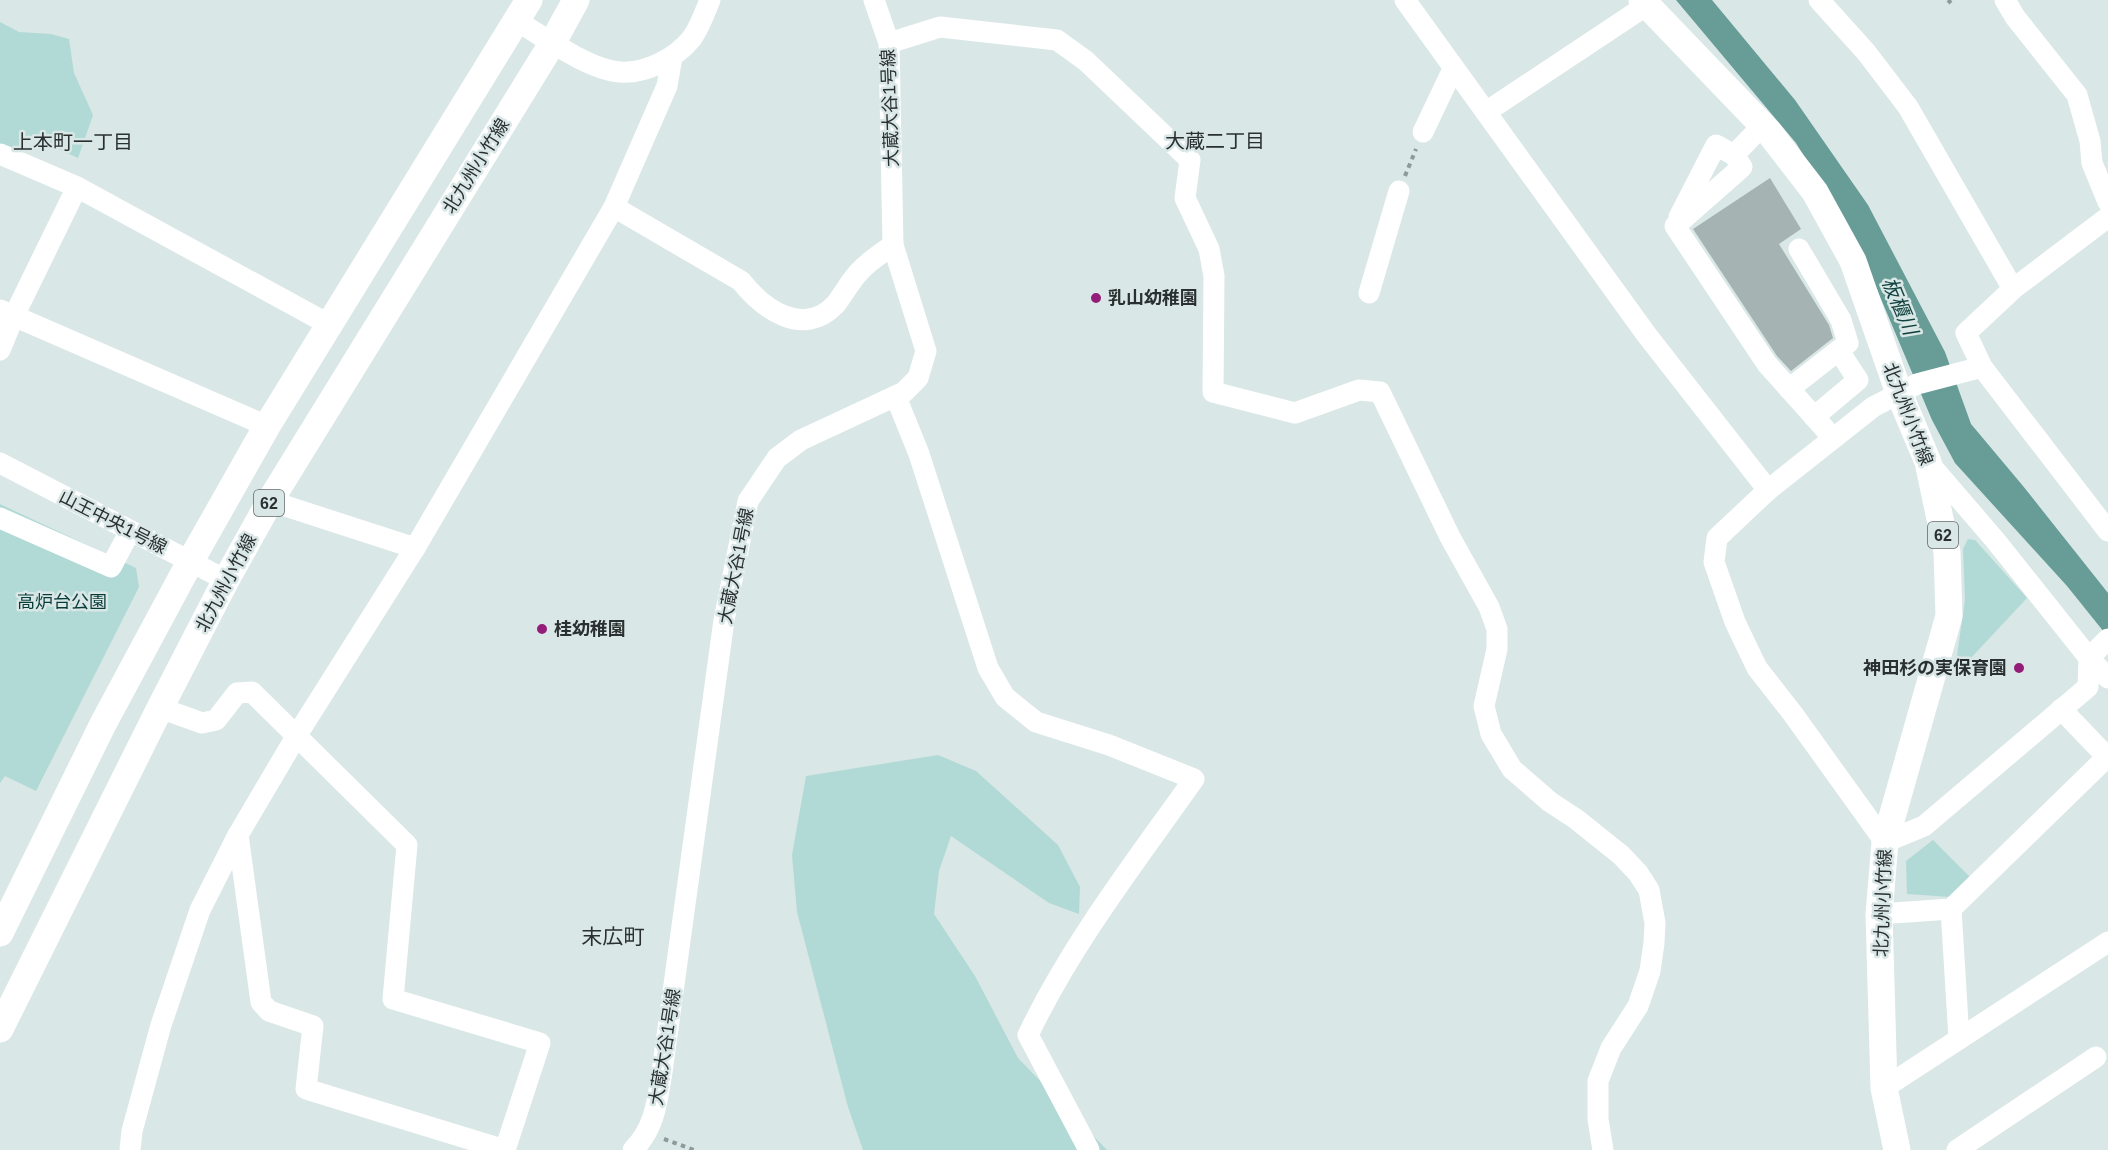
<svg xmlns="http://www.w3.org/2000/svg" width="2108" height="1150" font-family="Helvetica,'Noto Sans JP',sans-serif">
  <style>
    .green { fill: #b1dad6 }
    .water { fill: #679c97 }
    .building { fill: #a5b3b2 }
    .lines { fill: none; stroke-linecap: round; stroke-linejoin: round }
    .path { stroke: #8e9998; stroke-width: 4; stroke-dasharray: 4.5 4.5; stroke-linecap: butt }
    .minor { stroke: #fff; stroke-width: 21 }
    .major { stroke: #fff; stroke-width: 27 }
    .poi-dot { fill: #941d7a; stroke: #d9e7e6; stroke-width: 2 }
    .labels { text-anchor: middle; stroke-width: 5; stroke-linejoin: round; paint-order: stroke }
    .shield { fill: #d9e7e6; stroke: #5e6766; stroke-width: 1.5 }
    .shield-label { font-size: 16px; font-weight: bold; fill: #2a302f }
    .street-label { font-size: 18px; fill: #2a302f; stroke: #d9e7e6 }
    .poi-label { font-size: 18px; font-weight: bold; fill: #2a302f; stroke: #d9e7e6; text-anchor: start }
    .park-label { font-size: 18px; fill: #083c39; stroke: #d9e7e6 }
    .neighbourhood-label { font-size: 20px; fill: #2a302f; stroke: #d9e7e6 }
    .water-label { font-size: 20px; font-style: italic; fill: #11423f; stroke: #d9e7e6 }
    .quarter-label { font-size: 21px; fill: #2a302f; stroke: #d9e7e6 }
  </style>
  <rect width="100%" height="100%" fill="#d9e7e6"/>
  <g class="green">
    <polygon points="0,22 19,32 51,34 69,39 74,73 93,115 78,158 28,135 19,160 0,150"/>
    <polygon points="0,504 136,568 139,587 36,791 5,776 0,783"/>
    <polygon points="1968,539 1975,540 2027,598 1954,676 1965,600 1963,549"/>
    <polygon points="938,755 976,771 1058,845 1080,887 1079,914 1049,903 951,836 939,871 934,914 975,976 1018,1058 1107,1150 863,1150 848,1107 797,912 792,855 806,776"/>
    <polygon points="1933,840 1970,877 1950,897 1907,894 1906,861"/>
  </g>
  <polygon class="water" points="1676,0 1712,0 1795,100 1868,205 1945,352 1971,424 2023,486 2108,593 2108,637 2067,586 1955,463 1932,420 1857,242 1796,143"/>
  <polygon class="building" points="1770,178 1801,229 1779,244 1829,325 1833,338 1791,371 1777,356 1693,229"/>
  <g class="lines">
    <g class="path">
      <polyline points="1948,0 1951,3"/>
      <polyline points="1405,176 1416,149"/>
      <polyline points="664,1139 694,1150"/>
    </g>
    <g class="minor">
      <polyline points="1405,0 1646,334 1768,490 1873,407 1917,384 1982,367"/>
      <polyline points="1819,0 1866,52 1908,107 2013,289"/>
      <polyline points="2005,0 2015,17 2077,95 2090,141 2092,163 2108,202"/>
      <path d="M517,21C544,37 589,70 620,72C646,74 676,58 692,38C700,27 705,12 710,0"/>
      <polyline points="889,43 940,27 1057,40 1086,61 1190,160 1185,198 1209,249 1214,276 1213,392 1295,413 1359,390 1380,392 1450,537 1489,607 1497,629 1497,649 1484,706 1491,734 1512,769 1550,802 1576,819 1621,855 1638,873 1649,890 1655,923 1654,943 1650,971 1638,1006 1611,1048 1598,1081 1598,1119 1603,1150"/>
      <polyline points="1486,112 1647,5"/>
      <polyline points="1762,126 1734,155 1742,167 1675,226 1767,364 1833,438"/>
      <polyline points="1423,132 1453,69"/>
      <polyline points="0,154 77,187 330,325"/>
      <path d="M614,207L741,281C763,309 803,338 835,305C844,294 850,281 860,271C869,261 882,253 893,245"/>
      <polyline points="1679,217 1716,145 1734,155"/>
      <polyline points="2108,217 2013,289 1966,333 1982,367 2108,531"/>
      <polyline points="1369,293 1399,191"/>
      <polyline points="0,310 267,426"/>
      <polyline points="0,350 14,316 77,187"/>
      <polyline points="1789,389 1848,343 1841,320 1799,249"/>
      <path d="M896,397L919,454L988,668L1005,697L1036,722L1109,745L1194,779C1136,861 1072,943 1028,1035L1089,1150"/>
      <polyline points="1814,417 1858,380 1839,351"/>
      <polyline points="0,463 226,580"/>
      <polyline points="1768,490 1717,538 1714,562 1735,622 1757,668 1793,714 1885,842 1924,826 2088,687 2089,658 1995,540 1928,462"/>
      <polyline points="270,501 415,548"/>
      <polyline points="0,518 111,567 130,531"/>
      <polyline points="2108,639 2089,658 2108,678"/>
      <polyline points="160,708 202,723 216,720 237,693 252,692 407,845 393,999 540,1043 505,1150"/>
      <polyline points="2061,709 2107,757"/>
      <polyline points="238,835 261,1002 269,1011 313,1026 306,1089 505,1150"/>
      <polyline points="1951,909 1959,1039"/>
      <polyline points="1879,914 1951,909 2107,757 2108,758"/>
      <polyline points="1884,1088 2108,942"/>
      <polyline points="130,1150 132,1131 161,1025 200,910 238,835 297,735 415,548 614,207 667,86 672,57"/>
      <path d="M633,1150C655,1128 657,1102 662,1072L724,620L748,501L777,458L801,440L904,392L918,378L926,351L893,245L889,43L874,0"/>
      <polyline points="1957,1150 2096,1057"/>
    </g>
    <g class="major">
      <polyline points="1642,0 1768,131 1815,192 1853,261 1899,393 1928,462 1947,552 1949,616 1885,842 1879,914 1884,1088 1897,1150"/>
      <polyline points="0,933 103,724 190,562 267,426 529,0"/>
      <polyline points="0,1029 160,708 226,580 270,501 553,42 576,0"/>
    </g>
  </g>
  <g class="poi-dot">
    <circle cx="1096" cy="298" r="6"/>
    <circle cx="542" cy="629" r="6"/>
    <circle cx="2019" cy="668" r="6"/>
  </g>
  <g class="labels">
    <g class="shield">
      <rect x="254" y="490" width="30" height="26" rx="4.5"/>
      <rect x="1928" y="522" width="30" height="26" rx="4.5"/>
    </g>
    <g class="shield-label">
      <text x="269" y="509">62</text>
      <text x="1943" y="541">62</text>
    </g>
    <g class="street-label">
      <text transform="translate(890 108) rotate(-92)" y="6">大蔵大谷1号線</text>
      <text transform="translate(476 166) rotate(-58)" y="6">北九州小竹線</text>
      <text transform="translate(1908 414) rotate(69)" y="6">北九州小竹線</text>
      <text transform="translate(113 522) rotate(27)" y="6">山王中央1号線</text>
      <text transform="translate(736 566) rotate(-79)" y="6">大蔵大谷1号線</text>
      <text transform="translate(226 583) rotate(-62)" y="6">北九州小竹線</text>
      <text transform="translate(1883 903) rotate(-88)" y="6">北九州小竹線</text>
      <text transform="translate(665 1047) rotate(-81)" y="6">大蔵大谷1号線</text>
    </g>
    <g class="poi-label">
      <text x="1108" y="304">乳山幼稚園</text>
      <text x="554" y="635">桂幼稚園</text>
      <text x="2007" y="674" text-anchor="end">神田杉の実保育園</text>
    </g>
    <g class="park-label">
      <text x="62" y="608">高炉台公園</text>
    </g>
    <g class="neighbourhood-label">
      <text x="1215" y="148">大蔵二丁目</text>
      <text x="73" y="149">上本町一丁目</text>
    </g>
    <g class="water-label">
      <text transform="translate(1900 306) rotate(67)" y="7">板櫃川</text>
    </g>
    <g class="quarter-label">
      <text x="613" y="944">末広町</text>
    </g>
  </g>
</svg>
